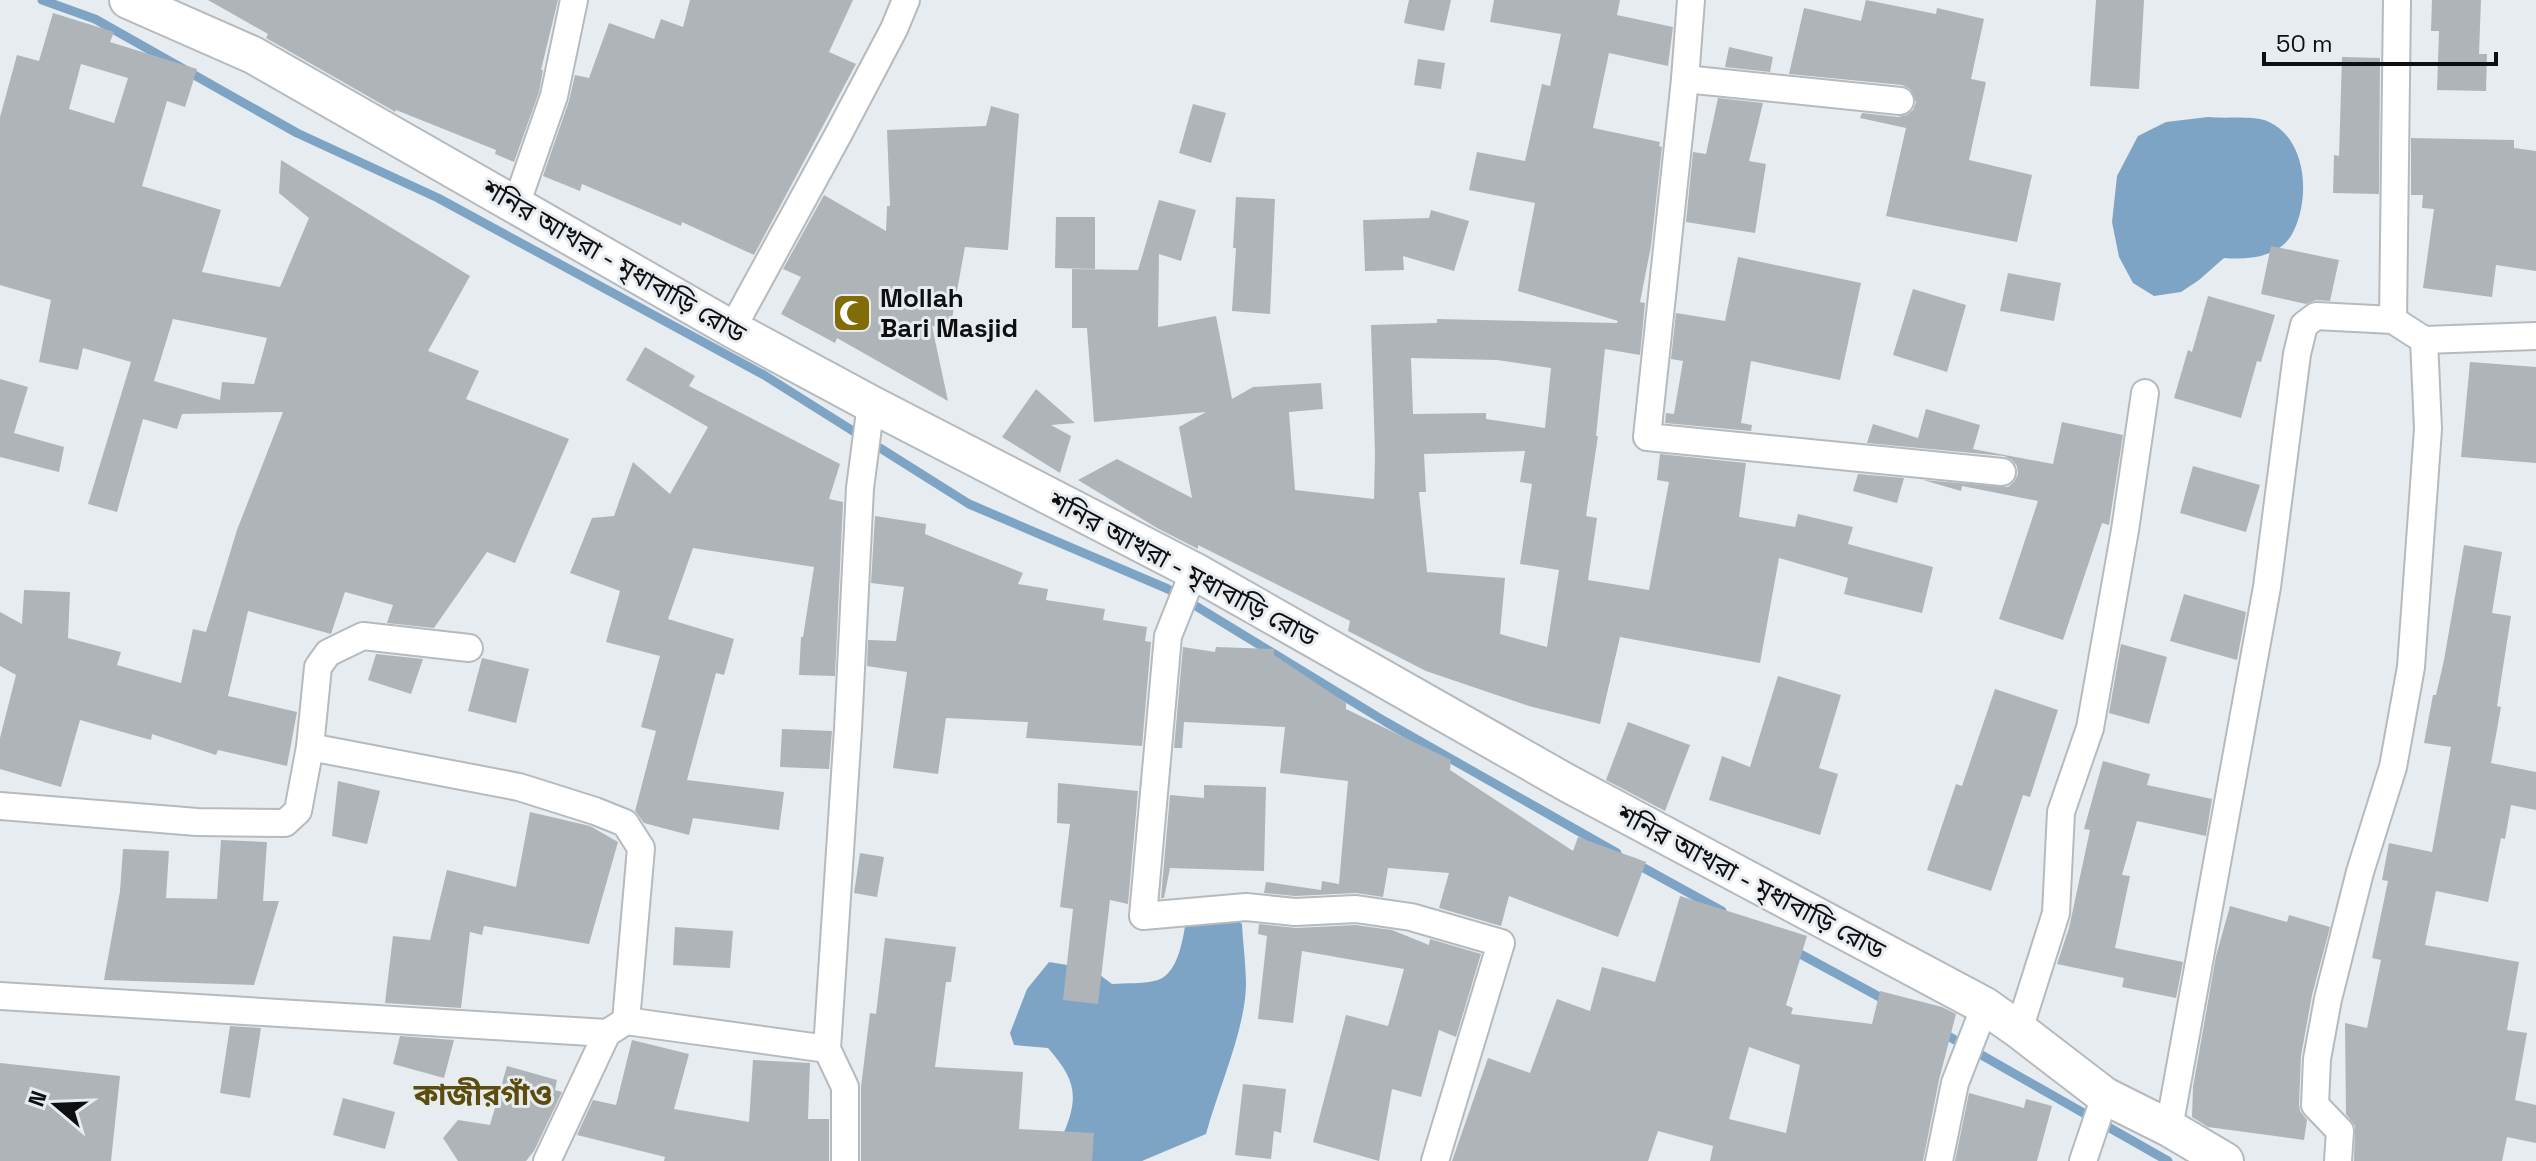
<svg xmlns="http://www.w3.org/2000/svg" width="2536" height="1161" font-family="'Space Grotesk','Noto Sans Bengali',sans-serif">
  <style>
    .water { fill: #7ea4c5 }
    .lines { fill: none; stroke-linecap: round; stroke-linejoin: round }
    .stream { stroke: #7ea4c5; stroke-width: 9 }
    .building { fill: #afb4b9; fill-rule: evenodd }
    .minor-casing { stroke: #b5babe; stroke-width: 30 }
    .secondary-casing { stroke: #b5babe; stroke-width: 40 }
    .minor { stroke: #fff; stroke-width: 26 }
    .secondary { stroke: #fff; stroke-width: 36 }
    .labels { text-anchor: middle; stroke-width: 6; stroke-linejoin: round; paint-order: stroke }
    .street-label { font-size: 26px; fill: #0d0f11; stroke: #e7ecf1 }
    .poi-label { font-size: 26px; font-weight: bold; fill: #0d0f11; stroke: #e7ecf1; text-anchor: start }
    .quarter-label { font-size: 30px; font-weight: bold; fill: #5c4d0d; stroke: #e7ecf1 }
  </style>
  <rect width="100%" height="100%" fill="#e7ecf1"/>
  <g class="water">
    <path d="M2208,117C2226,119 2255,115 2269,122C2308,140 2311,202 2291,236C2277,258 2246,260 2224,258L2199,280L2181,292L2154,296L2133,283L2119,257L2112,222L2117,176L2138,136L2166,122Z"/>
    <path d="M1230,914L1242,924C1243,944 1246,965 1246,985C1245,1031 1218,1089 1206,1134L1142,1161H1055C1056,1150 1061,1140 1065,1130C1080,1093 1073,1077 1048,1048L1014,1045L1010,1033L1027,989L1049,962L1092,969L1112,984C1126,983 1145,984 1158,980C1180,972 1183,935 1187,916Z"/>
  </g>
  <g class="lines">
    <g class="stream">
      <polyline points="42,0 95,19 297,133 438,198 764,375 969,504 1168,589 1386,722 1617,853"/>
      <polyline points="1633,862 1722,911"/>
      <polyline points="1791,949 1887,1001"/>
      <polyline points="1941,1032 2168,1161"/>
    </g>
  </g>
  <g class="building">
    <polygon points="208,0 558,0 541,70 543,70 539,92 514,162 495,154 496,150 396,110 395,112 392,110 266,38 268,34"/>
    <polygon points="690,0 853,0 829,52 856,64 754,255 682,222 681,226 582,184 580,191 543,176 569,101 575,75 589,78 609,23 654,39 661,19 683,27"/>
    <polygon points="1409,0 1451,0 1444,31 1404,23"/>
    <path d="M1494,0H1620L1617,15L1673,27L1668,66L1609,53L1593,128L1660,142L1659,146L1662,147L1651,246L1640,302L1645,303L1640,355L1605,349L1596,436H1598L1586,516L1597,518L1588,580L1649,590L1669,482L1657,480L1660,454L1746,463L1739,517L1795,527L1798,514L1853,527L1848,544L1933,567L1922,613L1844,594L1848,578L1779,558L1760,663L1620,637L1600,724L1529,706L1426,671L1348,631L1350,621L1198,545V549L1157,528L1078,480L1117,459L1192,498L1179,427L1206,412L1094,422L1087,328H1072V269L1138,270L1159,200L1196,210L1181,261L1159,254L1158,327L1216,316L1232,399L1253,387L1321,383L1323,409L1289,412L1295,490L1374,499L1375,454L1371,325L1437,323V319L1617,323L1618,321L1518,291L1535,203L1469,190L1477,152L1525,161L1542,84L1550,86L1561,34L1490,22ZM1411,358L1497,360L1551,368L1545,428L1486,419V413L1413,414ZM1525,451L1520,482L1532,484L1520,564L1559,570L1547,647L1500,634L1505,578L1427,572L1419,492H1426L1424,454Z"/>
    <polygon points="1866,0 1936,14 1937,8 1984,19 1971,79 1986,82 1969,160 2032,175 2017,242 1886,216 1906,128 1860,118 1862,113 1898,117 1907,115 1913,110 1916,102 1910,89 1902,85 1789,74 1804,8 1861,21"/>
    <polygon points="2096,0 2144,0 2139,89 2090,86"/>
    <polygon points="2432,0 2481,0 2479,54 2487,54 2486,91 2437,90 2439,31 2431,31"/>
    <path d="M53,13L114,32L110,42L197,69L185,107L167,101L142,186L221,210L202,272L280,287L309,218L279,193L281,160L470,276L428,351L479,371L466,399L569,439L515,563L487,552L434,628L387,623L393,605L345,592L331,634L248,611L228,696L297,712L287,766L218,750L216,755L152,734L151,740L80,720L61,787L0,769V738L16,675L0,666V612L22,624L24,590L70,592L68,638L121,652L117,665L181,683L193,629L206,632L237,530L283,412L182,414L177,429L143,419L117,512L88,504L131,362L83,348L78,370L39,362L51,300L0,285V117L17,55L39,61ZM81,64L128,78L114,123L69,109ZM173,319L267,338L254,384L222,382L220,400L154,381Z"/>
    <polygon points="1729,47 1773,57 1770,72 1725,67"/>
    <polygon points="2342,57 2380,58 2379,194 2333,193 2334,155 2339,156"/>
    <polygon points="1418,59 1445,63 1441,89 1414,85"/>
    <polygon points="1718,98 1763,103 1749,161 1766,164 1755,233 1686,222 1693,152 1706,154"/>
    <polygon points="1193,104 1226,113 1211,163 1179,153"/>
    <polygon points="991,106 1019,114 1008,250 965,247 950,329 932,326 948,401 837,338 835,343 781,314 801,277 783,269 824,195 886,231 887,206 890,206 887,130 986,126"/>
    <polygon points="2411,138 2514,140 2514,148 2536,151 2536,271 2496,265 2492,297 2423,288 2434,209 2422,208 2423,195 2411,195"/>
    <polygon points="1236,197 1275,199 1270,314 1232,311 1236,248 1233,248"/>
    <polygon points="1431,210 1469,221 1454,271 1403,256 1404,270 1365,271 1363,220 1429,218"/>
    <polygon points="1056,217 1095,217 1095,269 1055,268"/>
    <polygon points="2271,246 2339,260 2330,301 2316,300 2306,304 2261,294"/>
    <polygon points="1738,257 1861,283 1840,380 1751,361 1741,423 1752,425 1751,431 1665,423 1666,413 1674,414 1683,361 1671,359 1676,313 1725,321"/>
    <polygon points="2008,273 2061,283 2054,321 2000,311"/>
    <polygon points="1913,289 1966,305 1947,372 1893,355"/>
    <polygon points="2208,296 2275,315 2261,362 2257,361 2241,418 2174,398 2188,350 2192,352"/>
    <polygon points="645,347 695,376 689,386 840,464 829,499 843,502 835,676 799,675 801,637 803,637 814,567 693,548 668,619 734,639 724,675 716,673 687,780 784,792 779,830 693,818 689,835 644,823 635,811 656,731 641,727 660,656 606,642 620,591 570,573 592,518 614,516 633,462 670,494 708,427 626,380"/>
    <polygon points="2470,362 2536,367 2536,463 2461,457"/>
    <polygon points="0,379 28,387 14,433 64,447 59,472 0,457"/>
    <polygon points="1036,389 1075,423 1051,425 1071,436 1060,473 1002,437"/>
    <polygon points="1926,409 1980,425 1973,449 2053,464 2062,422 2123,435 2109,525 2102,523 2063,640 1999,619 2038,501 1962,486 1961,491 1923,480 2008,487 2014,482 2018,474 2017,466 2012,460 2004,456 1867,443 1873,424 1918,438"/>
    <polygon points="2193,466 2260,485 2246,532 2180,513"/>
    <polygon points="1858,474 1904,478 1897,503 1853,491"/>
    <polygon points="875,516 926,524 925,534 1023,573 1018,584 1048,589 1046,600 1105,609 1103,620 1147,627 1145,641 1151,642 1142,746 1026,738 1028,722 946,718 938,774 893,768 907,672 867,666 868,640 896,641 904,587 871,583"/>
    <polygon points="2464,545 2502,552 2492,613 2511,616 2497,706 2501,707 2491,763 2536,772 2536,810 2511,805 2505,839 2501,838 2488,902 2436,891 2425,945 2519,962 2507,1030 2527,1033 2515,1100 2536,1105 2536,1143 2507,1137 2502,1161 2354,1161 2355,1126 2346,1114 2345,1023 2367,1028 2381,960 2372,958 2388,881 2382,880 2389,843 2432,852 2451,747 2424,743 2433,695 2436,695 2444,660"/>
    <polygon points="2184,594 2246,612 2237,660 2170,641"/>
    <polygon points="2121,644 2167,657 2149,724 2109,713"/>
    <polygon points="1183,647 1215,652 1216,647 1274,649 1274,655 1346,703 1346,709 1451,760 1450,770 1573,851 1578,837 1646,862 1618,937 1509,896 1501,926 1439,908 1449,873 1388,868 1383,897 1356,893 1295,896 1264,893 1266,882 1321,890 1322,881 1339,884 1348,781 1280,773 1285,727 1184,722 1182,748 1174,748"/>
    <polygon points="376,654 423,659 411,694 368,680"/>
    <polygon points="482,658 529,669 516,723 468,711"/>
    <polygon points="1778,676 1841,695 1819,768 1838,774 1820,835 1709,800 1722,756 1750,767"/>
    <polygon points="1995,689 2058,710 2030,797 2023,795 1991,891 1927,870 1956,784 1962,786"/>
    <polygon points="1628,722 1690,745 1665,811 1606,780"/>
    <polygon points="782,729 832,731 829,769 780,767"/>
    <polygon points="2103,761 2150,774 2147,785 2212,799 2206,836 2137,821 2122,875 2130,876 2115,948 2183,962 2176,998 2122,987 2124,978 2057,964 2069,928 2090,830 2084,829"/>
    <polygon points="338,781 380,791 367,844 332,836"/>
    <polygon points="1058,783 1138,791 1128,904 1110,900 1098,1004 1063,1000 1073,909 1060,907 1070,824 1057,823"/>
    <polygon points="1204,785 1266,787 1264,871 1170,868 1164,898 1161,898 1170,795 1204,798"/>
    <polygon points="530,812 590,826 618,842 589,944 484,926 482,935 470,932 461,1008 385,1003 393,936 430,940 447,870 516,887"/>
    <polygon points="221,840 267,842 263,901 279,901 254,985 104,980 120,891 123,849 169,851 166,898 217,899"/>
    <polygon points="860,853 884,857 877,897 854,893"/>
    <path d="M1680,896L1807,936L1786,1005L1793,1008L1791,1014L1872,1024L1880,991L1942,1007L1956,1014L1939,1080L1923,1161H1710L1713,1146L1658,1131L1648,1161H1452L1488,1058L1530,1073L1557,999L1590,1011L1602,967L1655,982ZM1749,1047L1800,1065L1786,1133L1729,1119Z"/>
    <polygon points="2230,906 2287,922 2289,915 2330,927 2312,995 2301,1056 2299,1104 2300,1111 2307,1120 2304,1140 2208,1127 2192,1117 2193,1087 2216,956"/>
    <polygon points="1259,924 1296,928 1355,925 1392,930 1429,945 1430,939 1481,954 1456,1037 1439,1030 1421,1097 1392,1089 1379,1161 1313,1142 1346,1015 1388,1026 1404,969 1302,951 1293,1023 1258,1019 1267,936 1258,934"/>
    <polygon points="675,927 733,931 730,968 673,965"/>
    <polygon points="885,938 956,947 951,982 946,982 935,1067 1023,1072 1019,1129 1094,1133 1092,1161 861,1161 861,1087 870,1013 876,1014"/>
    <polygon points="230,1026 261,1028 250,1098 220,1093"/>
    <polygon points="400,1036 454,1040 444,1078 393,1064"/>
    <polygon points="632,1040 689,1054 674,1109 749,1122 753,1060 810,1063 808,1119 829,1119 829,1161 664,1161 665,1157 577,1135 593,1100 616,1105"/>
    <polygon points="0,1063 120,1076 111,1161 0,1161"/>
    <polygon points="507,1066 557,1080 555,1090 562,1092 534,1151 526,1161 458,1161 443,1138 458,1120 490,1125"/>
    <polygon points="1243,1084 1286,1089 1281,1133 1274,1131 1271,1159 1235,1155"/>
    <polygon points="1969,1093 2024,1108 2026,1099 2052,1106 2037,1161 1955,1161"/>
    <polygon points="343,1098 395,1112 385,1149 333,1135"/>
  </g>
  <g class="lines">
    <g class="minor-casing">
      <g id="minor">
        <polyline points="1691,0 1685,79 1647,437 2002,472"/>
        <polyline points="1685,79 1900,101"/>
        <polyline points="516,205 554,96 574,0"/>
        <polyline points="2393,320 2397,0"/>
        <polyline points="732,329 838,135 894,29 906,0"/>
        <polyline points="1194,571 1168,636 1143,916 1246,907 1295,912 1356,909 1411,917 1501,943 1435,1161"/>
        <polyline points="310,747 519,787 595,811 625,823 641,848 626,1021"/>
        <polyline points="0,806 197,822 285,823 298,811 310,747 318,667 328,653 363,636 469,648"/>
        <polyline points="0,996 607,1033"/>
        <polyline points="2019,1030 2056,913 2061,812 2090,728 2125,530 2145,393"/>
        <polyline points="2169,1128 2267,587 2297,354 2304,325 2316,316 2393,320 2424,340 2536,336"/>
        <polyline points="547,1161 607,1033 626,1021 827,1049"/>
        <polyline points="845,1161 845,1087 827,1049 848,729 860,488 871,404"/>
        <polyline points="1939,1161 1955,1083 1985,1006"/>
        <polyline points="2083,1161 2105,1096"/>
        <polyline points="2338,1161 2340,1131 2315,1105 2317,1059 2328,999 2360,872 2393,767 2411,667 2428,429 2424,340"/>
      </g>
    </g>
    <g class="secondary-casing">
      <polyline id="secondary" points="128,0 253,55 732,329 871,404 1194,571 1569,784 1985,1006 2019,1030 2105,1096 2169,1128 2225,1161"/>
    </g>
    <use href="#minor" class="minor"/>
    <use href="#secondary" class="secondary"/>
  </g>
  <defs>
    <g id="mosque-square" transform="scale(2)"><rect x="-9" y="-9" width="18" height="18" rx="4" fill="#826c07" stroke="#e7ecf1"/><path d="M3.5-4.9A6 6 0 1 0 3.5 4.9A5 5 0 1 1 3.5-4.9Z" fill="#fff"/></g>
  </defs>
  <g fill-rule="evenodd">
    <use href="#mosque-square" x="852" y="313"/>
  </g>
  <g class="labels">
    <g class="street-label">
      <text transform="translate(614 261) rotate(30)" y="9">শনির আখরা - মৃধাবাড়ি রোড</text>
      <text transform="translate(1183 569) rotate(28)" y="9">শনির আখরা - মৃধাবাড়ি রোড</text>
      <text transform="translate(1751 882) rotate(28)" y="9">শনির আখরা - মৃধাবাড়ি রোড</text>
    </g>
    <g class="poi-label">
      <text x="880" y="307">Mollah<tspan x="880" dy="30">Bari Masjid</tspan></text>
    </g>
    <g class="quarter-label">
      <text x="483" y="1105">কাজীরগাঁও</text>
    </g>
  </g>
  <g transform="translate(56 1105) rotate(289)" stroke="#e7ecf1" stroke-width="6" paint-order="stroke">
  <path d="M0-6L14 30L0 20L-14 30Z" fill="#0d0f11"/>
  <text y="-12" font-size="22" font-weight="bold" text-anchor="middle" fill="#0d0f11">N</text>
  </g>
  <path d="M2264 52v12h232v-12" fill="none" stroke="#0d0f11" stroke-width="4"/>
  <text x="2276" y="52" font-size="24" fill="#0d0f11" stroke="#e7ecf1" stroke-width="6" paint-order="stroke">50 m</text>
</svg>
